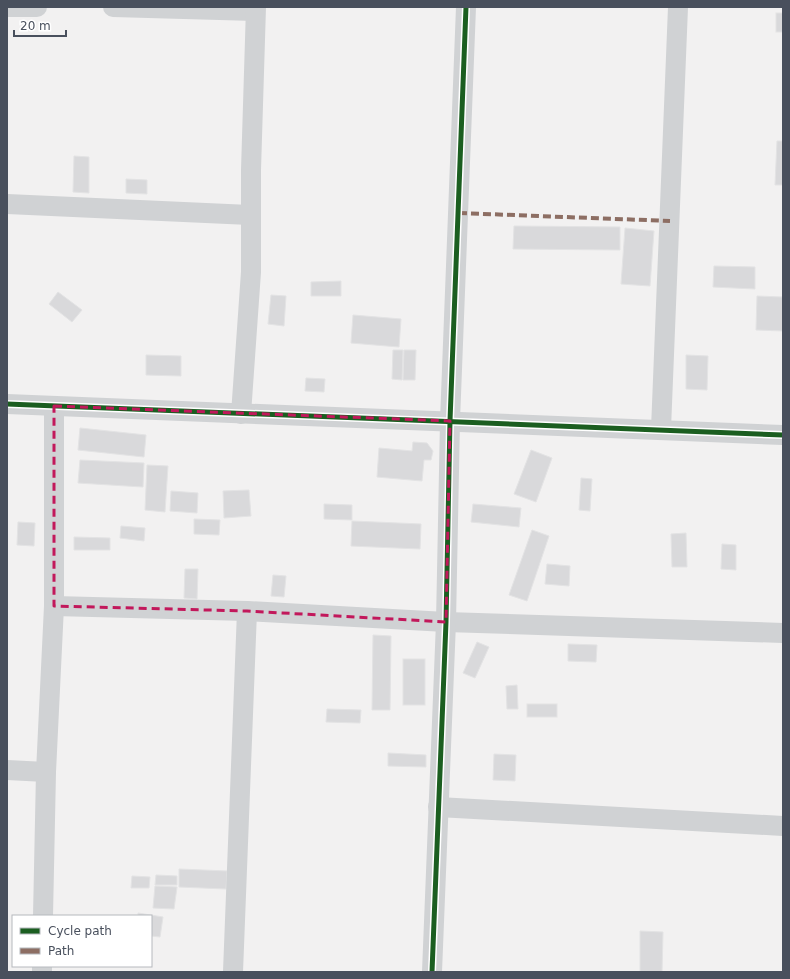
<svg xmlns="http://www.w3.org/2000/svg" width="790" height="979" font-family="'DejaVu Sans',sans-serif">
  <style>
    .building { fill: #d9d9db; stroke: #e3e3e4 }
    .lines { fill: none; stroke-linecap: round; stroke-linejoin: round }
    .minor { stroke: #d0d2d4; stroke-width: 20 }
    .quiet { stroke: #8d6e63; stroke-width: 4; stroke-dasharray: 8 4; stroke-linecap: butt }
    .cycleway-casing { stroke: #fff; stroke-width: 8 }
    .cycleway { stroke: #1b5e20; stroke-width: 5 }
    .marked { fill: none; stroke: #c2185b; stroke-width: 3; stroke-dasharray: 8 5; stroke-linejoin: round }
  </style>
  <rect width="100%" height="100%" fill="#f2f1f1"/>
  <g class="building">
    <rect x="776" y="13" width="7" height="19"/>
    <polygon points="777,141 783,141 783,185 775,185"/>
    <polygon points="74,156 89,157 89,193 73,192"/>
    <polygon points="126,179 147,180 147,194 126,193"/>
    <polygon points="514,226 620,227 620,250 513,249"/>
    <polygon points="625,228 654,231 650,286 621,284"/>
    <polygon points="714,266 755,267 755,289 713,287"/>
    <polygon points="341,281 341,296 311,296 311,282"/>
    <polygon points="58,292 82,310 72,322 49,304"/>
    <polygon points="271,295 286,296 284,326 268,324"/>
    <polygon points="757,296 783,297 783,331 756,330"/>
    <polygon points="353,315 401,319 399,347 351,343"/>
    <polygon points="393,350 403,350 402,380 392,379"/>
    <polygon points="404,350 416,350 415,380 403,380"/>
    <polygon points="146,355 181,356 181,376 146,375"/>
    <polygon points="686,355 708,356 707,390 686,389"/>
    <polygon points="306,378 325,379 324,392 305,391"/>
    <polygon points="80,428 146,435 144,457 78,450"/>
    <polygon points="413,442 427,443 433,451 431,460 424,460 422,481 377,477 379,448 412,451"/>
    <polygon points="531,450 552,458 536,502 514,494"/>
    <polygon points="80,460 144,463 143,487 78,483"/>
    <polygon points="147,465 168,466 165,512 145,510"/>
    <polygon points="581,478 592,479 590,511 579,510"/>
    <polygon points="249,490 251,516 224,518 223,491"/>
    <polygon points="171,491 198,493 197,513 170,511"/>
    <polygon points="324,504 352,505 352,520 324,519"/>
    <polygon points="473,504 521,508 519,527 471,522"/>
    <polygon points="194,519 220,520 219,535 194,534"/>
    <polygon points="352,521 421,524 420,549 351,546"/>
    <polygon points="18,522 35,523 34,546 17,545"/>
    <polygon points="121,526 145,528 144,541 120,538"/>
    <polygon points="532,530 549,536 527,601 509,595"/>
    <polygon points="686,533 687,567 672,567 671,534"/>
    <polygon points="74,537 110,538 110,550 74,550"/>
    <polygon points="722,544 736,545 736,570 721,569"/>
    <polygon points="547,564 570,566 569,586 545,584"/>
    <polygon points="185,569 198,569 197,599 184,598"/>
    <polygon points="273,575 286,576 284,597 271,596"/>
    <polygon points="373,635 391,636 390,710 372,710"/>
    <polygon points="477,642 489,647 475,678 463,673"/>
    <polygon points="568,644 597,645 596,662 568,661"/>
    <rect x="403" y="659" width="22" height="46"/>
    <polygon points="517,685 518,709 507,709 506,686"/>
    <rect x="527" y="704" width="30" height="13"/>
    <polygon points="327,709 361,710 360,723 326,722"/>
    <polygon points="388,753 426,755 426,767 388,766"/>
    <polygon points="494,754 516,755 515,781 493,780"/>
    <polygon points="179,869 227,871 226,889 179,887"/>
    <polygon points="156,875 177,876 177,885 155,885"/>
    <polygon points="132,876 150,877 149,888 131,888"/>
    <polygon points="155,886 177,887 174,909 153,908"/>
    <polygon points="138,913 163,917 160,937 151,936 151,916 138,916"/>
    <polygon points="640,931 663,932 662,972 640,972"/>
  </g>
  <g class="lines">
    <g class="minor">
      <polyline points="7,7 37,7"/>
      <polyline points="113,7 255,11"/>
      <polyline points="7,204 250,215"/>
      <polyline points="7,404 783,435"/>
      <polyline points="241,414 251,272 251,170 256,7"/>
      <polyline points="661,429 678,7"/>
      <polyline points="54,606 247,611 446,622 783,633"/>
      <polyline points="7,770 46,772"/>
      <polyline points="438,807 783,826"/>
      <polyline points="43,916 46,772 54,606 54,406"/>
      <polyline points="42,972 42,966"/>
      <polyline points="233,972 247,611"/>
      <polyline points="432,972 446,622 450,421 466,7"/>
    </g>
    <polyline class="quiet" points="459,213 670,221"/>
    <g class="cycleway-casing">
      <g id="cycleway">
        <polyline points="7,404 783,435"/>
        <polyline points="432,972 446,622 450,421 466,7"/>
      </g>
    </g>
    <use href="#cycleway" class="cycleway"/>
  </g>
  <path class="marked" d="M54,406L450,421L446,622L247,611L54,606Z"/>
  <rect width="790" height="979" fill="none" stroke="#49505d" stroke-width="16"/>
  <rect x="12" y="915" width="140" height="52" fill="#ffffff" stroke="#b6b9be"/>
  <rect x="20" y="928" width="20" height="6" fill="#1b5e20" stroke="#b6b9be"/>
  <text x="48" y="935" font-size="12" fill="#49505d">Cycle path</text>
  <rect x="20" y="948" width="20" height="6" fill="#8d6e63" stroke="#b6b9be"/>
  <text x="48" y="955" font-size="12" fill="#49505d">Path</text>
  <path d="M14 30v6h52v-6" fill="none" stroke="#49505d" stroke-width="2"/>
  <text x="20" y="30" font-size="12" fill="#49505d" stroke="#ffffff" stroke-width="3" paint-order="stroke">20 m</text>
</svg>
